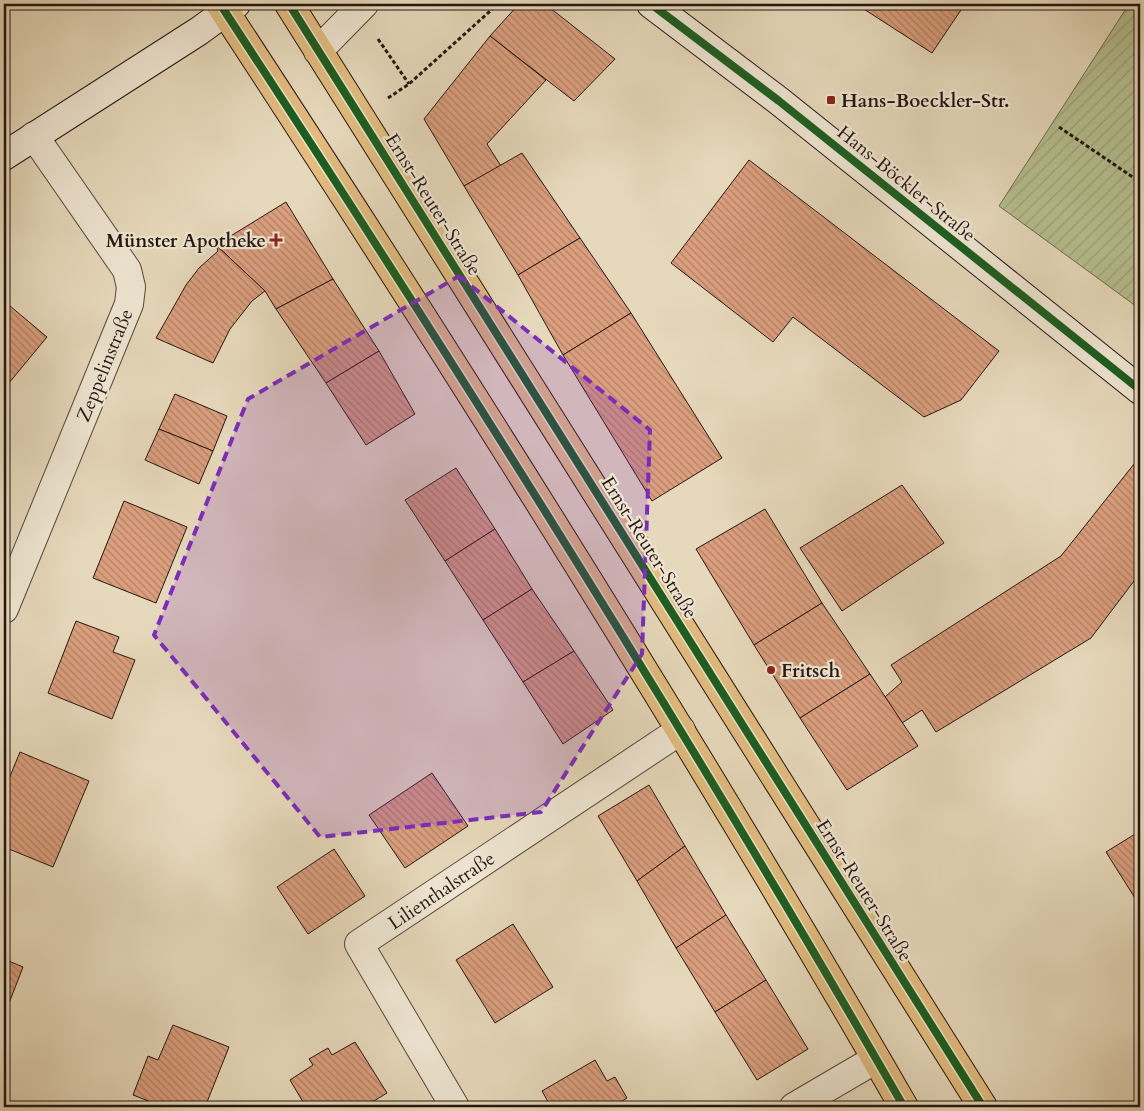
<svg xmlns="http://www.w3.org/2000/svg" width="1144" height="1111" font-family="Cardo,serif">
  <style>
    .garden { fill: url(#garden-furrows); stroke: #6d6a50 }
    .building { fill: url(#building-back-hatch); stroke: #241610 }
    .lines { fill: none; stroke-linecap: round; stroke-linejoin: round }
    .street-casing { stroke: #54473b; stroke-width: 30 }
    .secondary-casing { stroke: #241610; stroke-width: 30 }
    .primary-casing { stroke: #241610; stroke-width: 30 }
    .path { stroke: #241610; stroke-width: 3; stroke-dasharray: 4 2.5; stroke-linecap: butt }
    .street { stroke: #efe6d3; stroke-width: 28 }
    .secondary { stroke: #efe6d3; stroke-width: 28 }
    .primary { stroke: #e3bc7e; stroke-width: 28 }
    .cycleway-casing { stroke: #efe6d3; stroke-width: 11 }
    .cycleway { stroke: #1b5e20; stroke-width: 8 }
    .marked { fill: #7b2cbf; fill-opacity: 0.2; stroke: #7b2cbf; stroke-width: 4; stroke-dasharray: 10 6; stroke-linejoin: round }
    .poi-dot { fill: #8f2418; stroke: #efe6d3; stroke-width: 2 }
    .labels { text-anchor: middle; stroke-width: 4.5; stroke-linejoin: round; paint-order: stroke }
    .poi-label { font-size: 19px; font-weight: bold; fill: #241610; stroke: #efe6d3; text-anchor: start }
    .street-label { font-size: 19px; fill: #241610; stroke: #efe6d3 }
  </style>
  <defs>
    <pattern id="garden-furrows" width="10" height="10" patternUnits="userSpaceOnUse" patternTransform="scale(1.25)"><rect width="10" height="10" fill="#b6bf90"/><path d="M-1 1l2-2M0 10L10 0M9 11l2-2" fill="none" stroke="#9ca37b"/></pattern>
    <pattern id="building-back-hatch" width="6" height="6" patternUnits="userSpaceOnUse" patternTransform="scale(1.25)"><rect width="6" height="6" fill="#db9f7e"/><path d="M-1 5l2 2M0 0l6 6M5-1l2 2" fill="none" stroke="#b18166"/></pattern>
  </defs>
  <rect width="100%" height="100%" fill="#e6d9bb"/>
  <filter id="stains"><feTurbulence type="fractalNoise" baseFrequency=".004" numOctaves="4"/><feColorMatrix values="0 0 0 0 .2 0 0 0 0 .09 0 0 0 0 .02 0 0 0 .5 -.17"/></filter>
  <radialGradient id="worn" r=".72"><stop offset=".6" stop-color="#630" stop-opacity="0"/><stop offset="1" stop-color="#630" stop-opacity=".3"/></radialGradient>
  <polygon class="garden" points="1129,4 1140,4 1140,309 999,206"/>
  <g class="building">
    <polygon points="519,4 545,4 615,59 574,101 490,36"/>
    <polygon points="856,4 965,4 932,53"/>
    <polygon points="490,36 546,80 487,144 501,166 464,186 424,119"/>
    <polygon points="522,153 580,238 518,275 464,186"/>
    <polygon points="749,160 999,351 961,400 924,417 793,317 773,342 671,263"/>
    <polygon points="286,202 333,279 276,309 265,291 216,245"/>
    <polygon points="580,238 631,313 563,355 518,275"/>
    <polygon points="216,245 265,291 252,301 230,329 213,363 156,338 186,285 199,268 218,251"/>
    <polygon points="333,279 379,351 326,383 276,309"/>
    <polygon points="4,301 47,337 4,389"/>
    <polygon points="631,313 722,458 652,501 563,355"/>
    <polygon points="379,351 415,414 366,445 326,383"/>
    <polygon points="175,394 227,416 213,451 159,429"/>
    <polygon points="159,429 213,451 199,484 145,460"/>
    <polygon points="1138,459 1140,461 1140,573 1091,638 936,732 922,710 902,723 885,697 902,682 891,665 1061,556"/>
    <polygon points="456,468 495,529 445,561 405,500"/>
    <polygon points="902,485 944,543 842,611 800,548"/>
    <polygon points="124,501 187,527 156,603 93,578"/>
    <polygon points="765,509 822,603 754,645 696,549"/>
    <polygon points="495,529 532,589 483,620 445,561"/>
    <polygon points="532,589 574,651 523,682 483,620"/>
    <polygon points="822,603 870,674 800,718 754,645"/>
    <polygon points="76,621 119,637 113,652 135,660 112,719 48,693"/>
    <polygon points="574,651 613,710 563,744 523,682"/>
    <polygon points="870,674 918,746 847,790 800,718"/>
    <polygon points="20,752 89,781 53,867 4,847 4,791"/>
    <polygon points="432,773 468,826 405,868 369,815"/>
    <polygon points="649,785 685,846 637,881 598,816"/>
    <polygon points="1140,831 1140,906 1106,852"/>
    <polygon points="685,846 726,915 676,948 637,881"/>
    <polygon points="334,849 365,896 308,934 277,887"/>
    <polygon points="726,915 766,980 715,1012 676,948"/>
    <polygon points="513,924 553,987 495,1023 456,960"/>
    <polygon points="4,959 23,967 4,1016"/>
    <polygon points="766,980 808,1049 757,1080 715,1012"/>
    <polygon points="173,1025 229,1047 205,1107 164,1107 133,1095 148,1056 158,1060"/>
    <polygon points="355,1042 387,1093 364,1107 306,1107 290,1080 313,1065 309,1059 328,1048 332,1055"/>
    <polygon points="595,1060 607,1081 615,1077 627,1098 619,1103 621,1107 551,1107 542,1091"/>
  </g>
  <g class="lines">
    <g class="street-casing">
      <g id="street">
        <polyline points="318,51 364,4"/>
        <polyline points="4,609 129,304 131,287 127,270 34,136"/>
        <polyline points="455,1107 359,944 681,730"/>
        <polyline points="794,1107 876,1059"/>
      </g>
    </g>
    <g class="secondary-casing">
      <g id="secondary">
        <polyline points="651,4 779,101 1140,390"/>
        <polyline points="4,156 199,31 236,4"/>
      </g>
    </g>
    <g class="primary-casing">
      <g id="primary">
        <path d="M220,4C457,366 688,732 904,1107"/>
        <polyline points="289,4 983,1107"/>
      </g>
    </g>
    <g class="path">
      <polyline points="378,39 409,84"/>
      <polyline points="388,98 409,84 498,4"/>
      <polyline points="1059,127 1140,182"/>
    </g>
    <use href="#street" class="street"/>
    <use href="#secondary" class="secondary"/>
    <use href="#primary" class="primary"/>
    <g class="cycleway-casing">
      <g id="cycleway">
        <path d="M220,4C457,366 688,732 904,1107"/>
        <polyline points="289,4 983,1107"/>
        <polyline points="651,4 779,101 1140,390"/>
      </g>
    </g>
    <use href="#cycleway" class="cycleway"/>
  </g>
  <path class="marked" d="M459,276L650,430L642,654L541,812L320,837L154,635L248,399Z"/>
  <g class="poi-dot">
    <rect x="826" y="95" width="10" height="10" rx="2.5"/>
    <path d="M273.5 232.5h5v5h5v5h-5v5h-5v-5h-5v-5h5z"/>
    <circle cx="771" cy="670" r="5"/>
  </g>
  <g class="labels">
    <g class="poi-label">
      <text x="841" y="107">Hans-Boeckler-Str.</text>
      <text x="266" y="247" text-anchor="end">Münster Apotheke</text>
      <text x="781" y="677">Fritsch</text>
    </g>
    <g class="street-label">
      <text transform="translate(907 183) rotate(39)" y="7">Hans-Böckler-Straße</text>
      <text transform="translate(434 204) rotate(58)" y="7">Ernst-Reuter-Straße</text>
      <text transform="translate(104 365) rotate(-68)" y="7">Zeppelinstraße</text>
      <text transform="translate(650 547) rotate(58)" y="7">Ernst-Reuter-Straße</text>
      <text transform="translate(441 890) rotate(-34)" y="7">Lilienthalstraße</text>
      <text transform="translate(865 890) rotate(58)" y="7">Ernst-Reuter-Straße</text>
    </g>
  </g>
  <rect width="1144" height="1111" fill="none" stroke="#e6d9bb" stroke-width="20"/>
  <rect x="5" y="5" width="1134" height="1101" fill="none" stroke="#241610" stroke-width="2.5"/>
  <rect x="10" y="10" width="1124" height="1091" fill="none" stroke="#241610"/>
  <rect width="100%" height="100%" filter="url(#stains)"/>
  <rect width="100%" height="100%" fill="url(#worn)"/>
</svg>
